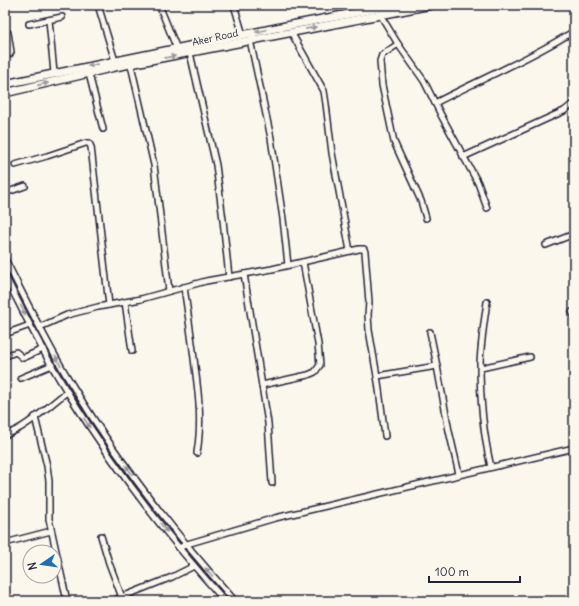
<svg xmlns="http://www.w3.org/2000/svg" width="579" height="606" font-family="Delius,sans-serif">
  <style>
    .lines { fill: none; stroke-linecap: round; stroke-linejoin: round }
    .street-casing { stroke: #22223b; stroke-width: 8 }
    .secondary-casing { stroke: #22223b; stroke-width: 10 }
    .street { stroke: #fbf7ec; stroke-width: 5 }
    .secondary { stroke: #fbf7ec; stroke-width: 7 }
    .oneway { fill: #99979c }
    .labels { text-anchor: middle; stroke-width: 3.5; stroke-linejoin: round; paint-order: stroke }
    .street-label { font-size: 10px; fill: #22223b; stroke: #fbf7ec }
  </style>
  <rect width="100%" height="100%" fill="#fbf7ec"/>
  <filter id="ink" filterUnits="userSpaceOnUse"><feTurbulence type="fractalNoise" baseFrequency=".025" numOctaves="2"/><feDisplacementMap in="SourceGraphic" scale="8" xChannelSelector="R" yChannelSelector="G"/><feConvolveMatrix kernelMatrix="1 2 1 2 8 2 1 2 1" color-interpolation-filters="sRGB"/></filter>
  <g filter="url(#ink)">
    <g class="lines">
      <g class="street-casing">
        <g id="street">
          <polyline points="98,5 115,61"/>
          <polyline points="159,5 177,49"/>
          <polyline points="234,5 243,35"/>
          <polyline points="381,16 398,44 424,81 441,115 478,183 487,208"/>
          <polyline points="49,20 54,73"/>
          <polyline points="29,24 62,17"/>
          <polyline points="291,32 324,91 326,104 332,153 350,251"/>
          <polyline points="250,40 271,138 283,219 288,265"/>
          <polyline points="398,44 382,55 380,61 382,85 394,142 421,201 426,218"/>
          <polyline points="190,53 216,165 223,220 229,277"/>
          <polyline points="5,55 10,54 11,52 8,33"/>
          <polyline points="131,65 154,165 169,291"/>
          <polyline points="89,74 103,129"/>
          <path d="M435,103C481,79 530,59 574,31"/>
          <polyline points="463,157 544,120 564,111 574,103"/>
          <polyline points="15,165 47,156 86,143 89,143 91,147 109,305"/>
          <polyline points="5,193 25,186"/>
          <polyline points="546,245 574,234"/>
          <path d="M5,259C27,302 48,347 74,388C120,464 176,535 235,601"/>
          <polyline points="244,274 268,423 272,483"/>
          <path d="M5,276C25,315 44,356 68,393C114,467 167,537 225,601"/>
          <path d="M184,287C188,314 192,340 195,367C199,397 202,423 197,453"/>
          <polyline points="125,302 132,351"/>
          <path d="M487,302C484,322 481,343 480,363C480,398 483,433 491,467"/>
          <polyline points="572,312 574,316"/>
          <polyline points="40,327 67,315 98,307 141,299 206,281 272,269 359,249 364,249 365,252 369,302 368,315 369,330 378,382 385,436"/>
          <polyline points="430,332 437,366"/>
          <polyline points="5,334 30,325"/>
          <polyline points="5,356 16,352 23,358 43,349"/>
          <polyline points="481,368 530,357"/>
          <polyline points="377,376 437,366 449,431 459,474"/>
          <polyline points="21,378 52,365"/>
          <polyline points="262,385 308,375 315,372 320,365 318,344 303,262"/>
          <polyline points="35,417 47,466 49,481 49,519 67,601"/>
          <path d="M5,435C27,428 48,406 67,392"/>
          <polyline points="101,536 109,563 123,600"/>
          <polyline points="5,543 51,531"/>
          <polyline points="179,548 187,544 275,518 574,448"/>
          <polyline points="112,601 172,577 194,566"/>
        </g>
      </g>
      <g class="secondary-casing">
        <g id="secondary">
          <polyline points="5,84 286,26 396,5"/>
          <polyline points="5,93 115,67 431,5"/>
        </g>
      </g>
      <use href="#street" class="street"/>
      <use href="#secondary" class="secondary"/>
    </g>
    <defs><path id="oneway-solid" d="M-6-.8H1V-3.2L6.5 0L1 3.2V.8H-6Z"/></defs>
    <g class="oneway">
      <use href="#oneway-solid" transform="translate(311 28) rotate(-11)"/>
      <use href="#oneway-solid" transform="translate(261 31) rotate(168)"/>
      <use href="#oneway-solid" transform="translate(170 57) rotate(-11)"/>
      <use href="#oneway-solid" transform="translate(93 65) rotate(168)"/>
      <use href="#oneway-solid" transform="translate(43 84) rotate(-13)"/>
      <use href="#oneway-solid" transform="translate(23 310) rotate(63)"/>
      <use href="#oneway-solid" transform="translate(58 361) rotate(-120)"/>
      <use href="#oneway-solid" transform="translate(87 423) rotate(57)"/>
      <use href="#oneway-solid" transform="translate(129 470) rotate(-126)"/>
      <use href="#oneway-solid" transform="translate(164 528) rotate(52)"/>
      <use href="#oneway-solid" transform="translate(209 572) rotate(-132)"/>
    </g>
  </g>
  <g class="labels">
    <g class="street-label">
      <text transform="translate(215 37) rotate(-12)" y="4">Aker Road</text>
    </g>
  </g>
  <rect width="579" height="606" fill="none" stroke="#fbf7ec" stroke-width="20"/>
  <rect x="10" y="10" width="559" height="586" fill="none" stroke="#22223b" stroke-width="1.5" filter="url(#ink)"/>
  <g transform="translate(42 564) rotate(257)"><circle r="19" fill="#fbf7ec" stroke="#a4a2a5"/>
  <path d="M0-3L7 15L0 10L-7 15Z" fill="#1f6fb2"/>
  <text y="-6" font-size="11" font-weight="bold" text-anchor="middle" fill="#22223b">N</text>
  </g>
  <path d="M429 576v6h91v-6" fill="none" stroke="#22223b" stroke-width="2"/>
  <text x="435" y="576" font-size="12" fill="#22223b" stroke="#fbf7ec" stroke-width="3" paint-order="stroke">100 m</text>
</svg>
